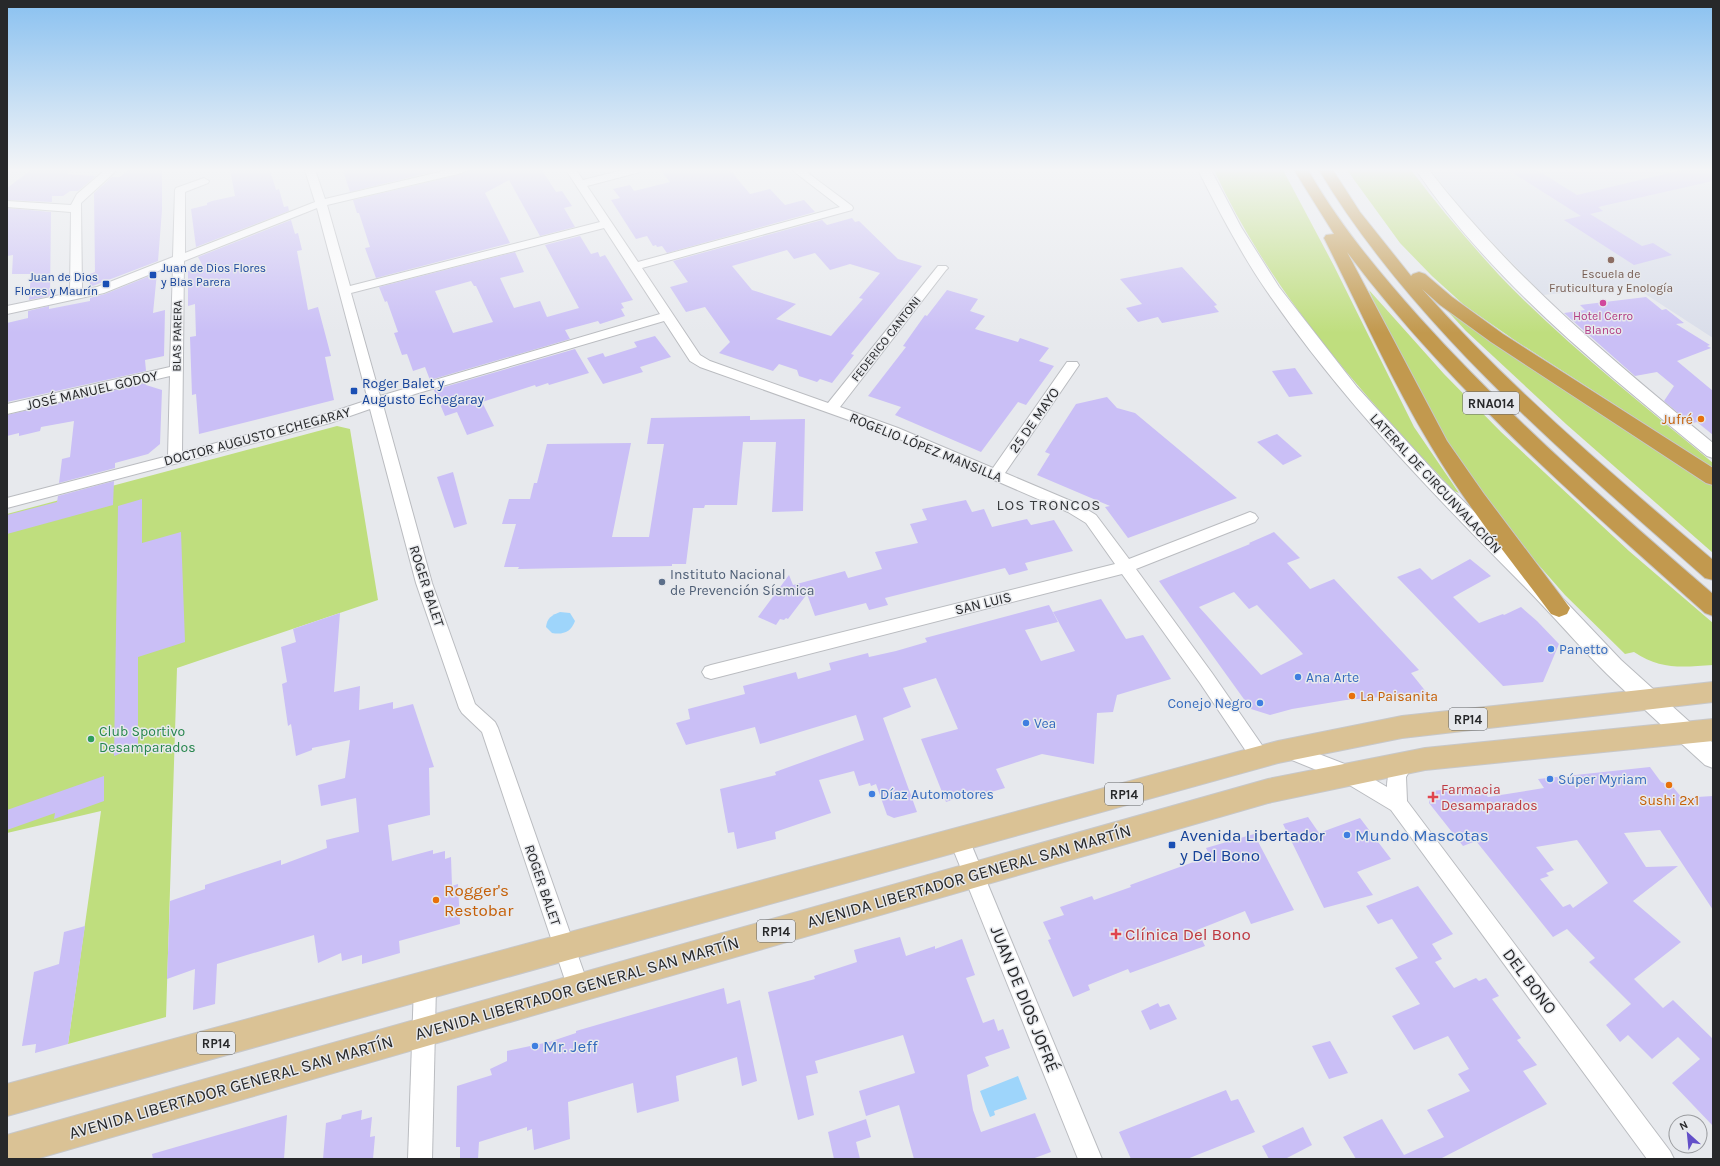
<svg xmlns="http://www.w3.org/2000/svg" width="1720" height="1166" font-family="Karla,sans-serif">
  <style>
    .built { fill: #dadeea }
    .green { fill: #bfde7e }
    .water { fill: #9ed5fb }
    .building { fill: #cabff6; fill-rule: evenodd }
    .lines { fill: none; stroke-linecap: round; stroke-linejoin: round }
    .minor-casing { stroke: #babcc0; stroke-width: 2 }
    .tertiary-casing { stroke: #babcc0; stroke-width: 2 }
    .primary-casing { stroke: #c7c7c8; stroke-width: 2 }
    .motorway-casing { stroke: #c7c7c8; stroke-width: 2 }
    .minor { fill: #fff; fill-rule: evenodd }
    .tertiary { fill: #fff; fill-rule: evenodd }
    .primary { fill: #dac295; fill-rule: evenodd }
    .motorway { fill: #c2994e; fill-rule: evenodd }
    .education-dot { fill: #8d6e63; stroke: #e7e9ed; stroke-width: 1.5 }
    .transit-dot { fill: #1a4fb4; stroke: #e7e9ed; stroke-width: 1.5 }
    .hotel-dot { fill: #d1479c; stroke: #e7e9ed; stroke-width: 1.5 }
    .food-dot { fill: #e8710a; stroke: #e7e9ed; stroke-width: 1.5 }
    .service-dot { fill: #5c6f8a; stroke: #e7e9ed; stroke-width: 1.5 }
    .shop-dot { fill: #3f7fe0; stroke: #e7e9ed; stroke-width: 1.5 }
    .leisure-dot { fill: #2e9e5b; stroke: #e7e9ed; stroke-width: 1.5 }
    .health-dot { fill: #e0444e; stroke: #e7e9ed; stroke-width: 1.5 }
    .labels { text-anchor: middle; stroke-width: 3; stroke-linejoin: round; paint-order: stroke }
    .far-transit-label { font-size: 12px; fill: #164399; stroke: #e7e9ed; text-anchor: start }
    .far-education-label { font-size: 12px; fill: #785e54; stroke: #e7e9ed }
    .far-hotel-label { font-size: 12px; fill: #b23c85; stroke: #e7e9ed }
    .far-street-label { font-size: 12px; fill: #27282a; stroke: #e7e9ed }
    .shield { fill: #e7e9ed; stroke: #616264; stroke-width: 1 }
    .shield-label { font-size: 13px; font-weight: bold; fill: #27282a }
    .transit-label { font-size: 14px; fill: #164399; stroke: #e7e9ed; text-anchor: start }
    .street-label { font-size: 14px; fill: #27282a; stroke: #e7e9ed }
    .food-label { font-size: 14px; fill: #c56008; stroke: #e7e9ed; text-anchor: end }
    .service-label { font-size: 14px; fill: #4e5e75; stroke: #e7e9ed; text-anchor: start }
    .shop-label { font-size: 14px; fill: #366cbe; stroke: #e7e9ed; text-anchor: start }
    .leisure-label { font-size: 14px; fill: #27864d; stroke: #e7e9ed; text-anchor: start }
    .health-label { font-size: 14px; fill: #be3a42; stroke: #e7e9ed; text-anchor: start }
    .neighbourhood-label { font-size: 15px; letter-spacing: 1px; fill: #383a3d; stroke: #e7e9ed }
    .near-transit-label { font-size: 17px; fill: #164399; stroke: #e7e9ed; text-anchor: start }
    .near-shop-label { font-size: 17px; fill: #366cbe; stroke: #e7e9ed; text-anchor: start }
    .near-street-label { font-size: 17px; fill: #27282a; stroke: #e7e9ed }
    .near-food-label { font-size: 17px; fill: #c56008; stroke: #e7e9ed; text-anchor: start }
    .near-health-label { font-size: 17px; fill: #be3a42; stroke: #e7e9ed; text-anchor: start }
  </style>
  <rect width="100%" height="100%" fill="#e7e9ed"/>
  <polygon class="built" points="1431,170 1713,170 1713,338 1633,286 1543,295 1470,219"/>
  <g class="green">
    <path d="M1214,170H1283L1334,266L1414,427L1459,493L1454,491C1363,395 1270,292 1214,170Z"/>
    <path d="M1347,170H1411C1439,207 1468,241 1499,275C1564,343 1640,402 1713,463V468L1513,339L1464,305L1432,276L1400,243Z"/>
    <path d="M1369,290L1444,374L1501,432L1629,551L1713,623V665C1682,667 1661,670 1634,652L1625,654L1565,595L1515,538L1439,431L1379,315Z"/>
    <polygon points="1441,304 1713,483 1713,553 1566,424 1466,331"/>
    <polygon points="337,426 350,429 378,600 177,668 166,1017 68,1044 101,811 7,833 7,514"/>
  </g>
  <g class="water">
    <path d="M560,612L570,613L575,621C571,632 563,635 552,633L546,627C547,618 552,615 560,612Z"/>
    <polygon points="1018,1076 1027,1099 994,1111 995,1115 990,1117 980,1091"/>
  </g>
  <g class="building">
    <polygon points="31,170 72,170 67,174 96,176 78,191 70,191 63,196 52,196 52,202 7,200 7,188"/>
    <polygon points="128,170 162,170 162,210 158,261 90,287 90,274 95,272 94,193 112,177 120,177"/>
    <polygon points="230,170 270,170 276,190 279,189 284,207 288,206 289,211 196,247 191,209 207,205 207,203 212,201 235,196"/>
    <polygon points="343,170 440,170 350,192"/>
    <polygon points="468,170 542,170 556,192 562,191 572,206 564,208 575,227 540,236 509,180 485,193 510,243 376,278 365,248 370,247 359,213 357,213 353,200 462,174"/>
    <polygon points="660,170 730,170 750,194 770,189 785,205 804,200 815,212 667,253 662,246 657,247 656,245 653,246 647,236 636,239 611,200 620,198 613,189 630,185 634,191 670,182"/>
    <polygon points="1508,170 1537,170 1577,195 1682,170 1713,170 1713,181 1598,207 1603,211 1590,214 1642,246 1653,243 1672,255 1634,265 1564,220 1581,216"/>
    <polygon points="7,208 51,212 50,296 29,300 31,274 12,274 13,255 7,256"/>
    <path d="M852,218L855,222L859,221L898,259L922,266L851,354L854,355L832,383L820,379L817,382L799,376L797,370L779,364L773,371L719,353L730,342L705,307L686,312L670,287L688,282L673,261L822,220L827,225ZM787,250L794,259L815,253L830,270L850,264L880,273L859,298L863,299L831,336L776,319L796,304L752,290L732,266Z"/>
    <polygon points="291,220 295,234 298,233 302,250 297,251 308,310 318,307 331,356 325,357 334,400 199,434 196,394 192,395 190,337 196,336 195,304 188,306 188,271 204,268 198,257"/>
    <path d="M580,236L591,254L598,252L600,257L605,255L633,300L621,303L624,308L621,309L625,316L600,324L598,321L565,330L570,339L430,380L425,367L413,371L407,354L402,355L394,333L398,332L387,301L385,302L379,287L515,252L524,272L500,278L514,308L540,301L547,317L579,308L545,245ZM471,281L474,286H476L493,322L453,333L435,291Z"/>
    <polygon points="1182,267 1217,305 1214,306 1219,312 1162,323 1158,317 1138,322 1126,308 1142,304 1120,279"/>
    <polygon points="157,273 153,313 165,310 164,356 145,360 146,371 7,402 7,323 28,318 28,311 49,306 49,309 90,301 90,298 105,294"/>
    <polygon points="947,290 978,299 970,311 985,316 975,329 1018,342 1020,338 1049,348 1039,361 1054,366 1026,405 1018,402 981,452 895,415 901,407 868,396 906,347 903,346 925,315 927,316"/>
    <polygon points="1646,297 1662,310 1666,309 1684,323 1676,324 1710,345 1707,346 1711,348 1677,361 1713,391 1713,435 1697,422 1693,423 1683,417 1664,401 1674,386 1657,372 1635,376 1564,313 1585,310 1580,305"/>
    <polygon points="655,336 671,357 640,367 643,372 603,384 587,358 603,353 605,357 637,347 634,342"/>
    <polygon points="575,349 589,373 549,385 548,383 536,387 535,385 482,402 494,426 467,435 457,412 445,416 434,390"/>
    <polygon points="1295,368 1313,394 1289,397 1272,371"/>
    <polygon points="146,383 146,385 162,390 160,444 148,454 115,463 115,468 59,483 62,459 70,457 74,421 41,427 40,431 19,436 19,433 7,436 7,415"/>
    <polygon points="1107,397 1117,408 1135,413 1237,498 1128,538 1105,507 1110,506 1037,475 1050,454 1045,452 1076,404"/>
    <polygon points="750,416 750,420 805,419 803,511 772,512 776,442 743,442 737,505 705,505 704,508 693,508 686,564 672,564 672,566 518,569 519,567 504,567 516,524 502,524 509,499 530,499 534,483 537,483 547,444 631,443 612,537 649,537 664,444 647,444 651,418"/>
    <polygon points="1277,434 1302,456 1283,465 1257,442"/>
    <polygon points="453,472 467,524 454,528 437,477"/>
    <polygon points="114,481 113,505 7,534 7,515 57,502 58,496"/>
    <polygon points="142,499 142,543 181,532 185,642 138,657 138,747 114,756 118,506"/>
    <polygon points="966,500 972,512 984,509 992,527 1027,519 1031,525 1054,520 1073,551 1025,563 1028,570 1009,575 1005,568 885,598 888,605 869,610 866,603 815,616 807,594 788,619 786,618 784,620 780,619 776,625 758,617 789,575 793,585 845,571 848,578 882,569 875,552 918,543 910,524 927,520 922,509"/>
    <path d="M1274,532L1300,558L1287,563L1310,589L1334,579L1419,670L1411,673L1427,693L1346,700L1292,709L1270,715L1251,709L1159,581L1250,544L1249,543ZM1234,592L1249,609L1257,605L1303,654L1261,675L1199,607Z"/>
    <polygon points="1470,559 1491,576 1453,597 1479,623 1503,614 1504,615 1521,607 1537,621 1559,644 1543,682 1503,686 1397,577 1420,568 1432,580"/>
    <polygon points="1101,599 1126,639 1143,635 1171,679 1117,695 1113,712 1097,713 1094,764 1042,754 996,769 1005,788 974,797 972,793 946,802 921,739 958,729 936,678 903,688 911,707 883,718 917,812 894,818 887,815 876,784 871,786 870,783 859,786 854,771 819,780 831,813 775,832 776,839 737,849 734,832 728,833 720,789 776,775 775,772 864,740 856,715 760,744 755,727 686,745 676,723 690,719 688,709 745,694 743,686 796,672 798,679 831,670 829,663 868,653 869,657 896,651 927,642 925,638 1049,605 1058,622 1025,630 1041,661 1075,651 1053,612"/>
    <polygon points="340,613 334,692 360,686 359,710 393,702 393,709 413,704 434,767 429,768 430,815 388,825 392,861 433,850 433,854 445,851 445,859 451,857 452,886 458,884 460,924 399,941 400,953 362,964 362,955 342,961 341,953 318,963 314,935 217,964 215,1004 193,1010 195,969 167,979 170,901 205,889 205,885 281,860 281,865 327,848 326,840 359,832 356,798 321,806 318,785 345,778 350,740 312,748 312,750 296,756 291,724 288,726 282,684 287,682 281,647 296,642 293,629"/>
    <path d="M1650,767L1661,782L1673,787L1682,798L1713,796V910L1660,830L1624,833L1646,867L1678,866L1633,901L1681,942L1634,979L1663,1008L1673,1000L1713,1039V1126L1672,1083L1700,1059L1678,1037L1652,1059L1628,1035L1620,1042L1606,1025L1631,1004L1589,962L1595,958L1567,929L1553,937L1476,841L1463,846L1429,803L1432,791L1479,786L1488,797L1544,788L1538,779ZM1577,840L1608,883L1573,908L1570,904L1563,907L1540,879L1549,876L1546,873L1554,870L1536,847Z"/>
    <polygon points="104,776 104,801 54,819 55,813 7,830 7,810"/>
    <polygon points="1308,817 1319,833 1360,818 1391,859 1357,872 1373,895 1324,908 1283,824"/>
    <polygon points="1254,834 1294,910 1251,924 1245,911 1197,930 1205,946 1130,973 1128,969 1088,985 1090,990 1073,997 1048,940 1051,939 1043,922 1064,915 1060,907 1092,896 1094,900 1131,887 1130,885 1210,856 1206,848"/>
    <polygon points="1418,886 1453,934 1432,944 1442,959 1435,962 1454,988 1476,978 1479,981 1486,978 1499,996 1492,999 1521,1038 1517,1040 1537,1065 1523,1071 1547,1104 1440,1159 1356,1159 1343,1137 1382,1119 1404,1155 1444,1137 1427,1110 1470,1091 1458,1074 1469,1069 1448,1036 1414,1050 1392,1016 1420,1004 1395,968 1418,958 1392,919 1378,924 1366,906"/>
    <polygon points="85,926 68,1044 35,1053 36,1044 22,1046 34,972 59,964 64,932"/>
    <polygon points="900,937 906,956 935,946 935,949 962,939 975,975 966,978 983,1023 994,1019 998,1031 1003,1029 1010,1048 985,1057 989,1066 967,1075 973,1110 981,1132 1035,1113 1051,1152 1032,1159 914,1159 899,1105 866,1116 859,1091 915,1073 903,1035 815,1061 818,1073 806,1076 814,1115 798,1120 768,992 815,979 814,976 857,962 854,950"/>
    <polygon points="724,988 727,1004 740,1000 757,1081 742,1086 737,1057 676,1076 679,1101 637,1113 633,1083 568,1102 570,1139 534,1150 532,1129 527,1131 527,1127 479,1142 478,1159 460,1159 460,1147 456,1147 457,1086 492,1075 490,1069 507,1061 507,1051 549,1042 576,1033 576,1031"/>
    <polygon points="1158,1003 1160,1007 1169,1004 1177,1019 1150,1030 1141,1011"/>
    <polygon points="1330,1041 1348,1073 1329,1079 1312,1046"/>
    <polygon points="1226,1090 1231,1101 1238,1099 1255,1132 1187,1159 1131,1159 1119,1132"/>
    <polygon points="362,1110 361,1120 372,1117 370,1137 375,1136 373,1159 323,1159 326,1123 341,1119 342,1115"/>
    <polygon points="287,1115 284,1159 153,1159 152,1154"/>
    <polygon points="866,1119 871,1137 856,1142 860,1159 834,1159 828,1132"/>
    <polygon points="1303,1127 1312,1145 1285,1159 1269,1159 1262,1146"/>
  </g>
  <g class="lines">
    <g class="minor-casing">
      <g id="minor">
        <path d="M105,170H117L81,203L82,290L97,287L173,257L175,190L176,188L204,178L209,181L208,183L185,192V253L315,202L305,170H315L325,199L448,170H467L462,173L327,205L350,286L600,222L566,170H576L583,180L623,170H641L640,172L587,186L638,262L840,207L792,170H804L852,206L853,208L852,210L642,268L700,355L710,361L828,403L938,266H946L948,268L946,270L840,407L898,428L993,468L1067,362H1077L1079,365L1005,473L1078,504L1096,515L1129,559L1245,514L1250,512L1255,514L1258,518L1255,522L1136,569L1212,673L1266,751L1269,757L1266,763L1260,765L1254,763L1200,683L1122,574L711,679L705,677L702,672L705,667L711,665L1115,564L1086,523L1068,512L888,434L700,367L690,361L664,321L415,394L383,405L432,583L475,704L495,722L498,728L589,987L586,995L578,998L570,995L482,732L462,713L459,708L416,583L370,409L330,423L7,508V498L168,456L170,376L7,414V404L170,367L173,265L104,293L7,314V306L70,293L71,212L7,207V201L71,205L77,194ZM317,208L368,400L326,414L182,452L184,261ZM604,228L660,314L380,396L351,293Z"/>
        <path d="M1288,742L1355,768L1387,787C1387,774 1392,760 1405,755L1412,757L1414,763L1406,777L1407,801L1670,1151L1674,1159H1647L1391,810L1341,780L1282,756L1279,750L1282,744Z"/>
        <polygon points="959,830 966,832 969,839 1102,1159 1078,1159 949,839 952,832"/>
        <polygon points="425,975 433,978 436,986 432,1159 408,1159 414,986 417,978"/>
      </g>
    </g>
    <g class="tertiary-casing">
      <g id="tertiary">
        <path d="M1198,170H1211L1241,227L1279,287L1357,387L1441,479L1566,602L1621,660L1713,743V768L1705,765C1672,735 1639,705 1607,674C1577,644 1550,612 1520,582C1429,490 1339,397 1266,290C1240,252 1219,211 1198,170Z"/>
        <path d="M1416,170H1429C1513,278 1608,357 1713,443V458L1707,456C1603,370 1493,283 1416,170Z"/>
      </g>
    </g>
    <g class="primary-casing">
      <g id="primary">
        <polygon points="1713,682 1713,702 1402,738 1278,763 7,1116 7,1084 1278,741 1402,716"/>
        <polygon points="1713,719 1713,741 1425,770 1268,803 36,1159 7,1159 7,1135 1268,779 1425,748"/>
      </g>
    </g>
    <g class="motorway-casing">
      <g id="motorway">
        <path d="M1294,170H1308C1339,224 1378,271 1419,317C1509,417 1611,506 1713,594V616L1705,613C1579,501 1449,388 1347,252L1447,441L1484,494L1570,608L1567,614L1559,617L1551,614C1510,559 1466,505 1431,446C1391,380 1359,307 1324,238L1326,235L1334,234Z"/>
        <path d="M1319,170H1333L1360,212L1411,276L1413,274L1419,272L1425,274L1452,297L1503,334L1713,468V485L1706,483L1491,342L1440,305L1422,289C1510,388 1612,474 1713,560V580L1705,578C1569,458 1413,327 1319,170Z"/>
      </g>
    </g>
    <use href="#minor" class="minor"/>
    <use href="#tertiary" class="tertiary"/>
    <use href="#primary" class="primary"/>
    <use href="#motorway" class="motorway"/>
  </g>
  <linearGradient id="sky" x2="0" y2="1"><stop stop-color="#8ac1f0"/><stop offset="0.51" stop-color="#f4f5f7"/><stop offset="1" stop-color="#f4f5f7" stop-opacity="0"/></linearGradient>
  <rect width="1720" height="333" fill="url(#sky)"/>
  <circle class="education-dot" cx="1611" cy="260" r="4"/>
  <g class="transit-dot">
    <rect x="149" y="271" width="8" height="8" rx="2"/>
    <rect x="102" y="280" width="8" height="8" rx="2"/>
    <rect x="350" y="387" width="8" height="8" rx="2"/>
    <rect x="1168" y="841" width="8" height="8" rx="2"/>
  </g>
  <circle class="hotel-dot" cx="1603" cy="303" r="4"/>
  <g class="food-dot">
    <circle cx="1701" cy="419" r="4"/>
    <circle cx="1352" cy="696" r="4"/>
    <circle cx="1669" cy="785" r="4"/>
    <circle cx="436" cy="900" r="4"/>
  </g>
  <circle class="service-dot" cx="662" cy="582" r="4"/>
  <g class="shop-dot">
    <circle cx="1551" cy="649" r="4"/>
    <circle cx="1298" cy="677" r="4"/>
    <circle cx="1260" cy="703" r="4"/>
    <circle cx="1026" cy="723" r="4"/>
    <circle cx="1550" cy="779" r="4"/>
    <circle cx="872" cy="794" r="4"/>
    <circle cx="1347" cy="835" r="4"/>
    <circle cx="535" cy="1046" r="4"/>
  </g>
  <circle class="leisure-dot" cx="91" cy="739" r="4"/>
  <g class="health-dot">
    <path d="M1431 791h4v4h4v4h-4v4h-4v-4h-4v-4h4z"/>
    <path d="M1114 928h4v4h4v4h-4v4h-4v-4h-4v-4h4z"/>
  </g>
  <g class="labels">
    <g class="far-transit-label">
      <text x="161" y="272">Juan de Dios Flores<tspan x="161" dy="14">y Blas Parera</tspan></text>
      <text x="98" y="281" text-anchor="end">Juan de Dios<tspan x="98" dy="14">Flores y Maurín</tspan></text>
    </g>
    <g class="far-education-label">
      <text x="1611" y="278">Escuela de<tspan x="1611" dy="14">Fruticultura y Enología</tspan></text>
    </g>
    <g class="far-hotel-label">
      <text x="1603" y="320">Hotel Cerro<tspan x="1603" dy="14">Blanco</tspan></text>
    </g>
    <g class="far-street-label">
      <text transform="translate(177 336) rotate(-89)" y="4">BLAS PARERA</text>
      <text transform="translate(886 339) rotate(-52)" y="4">FEDERICO CANTONI</text>
    </g>
    <g class="shield">
      <rect x="1463" y="392" width="56" height="22" rx="3"/>
      <rect x="1449" y="708" width="38" height="22" rx="3"/>
      <rect x="1105" y="783" width="38" height="22" rx="3"/>
      <rect x="757" y="920" width="38" height="22" rx="3"/>
      <rect x="197" y="1032" width="38" height="22" rx="3"/>
    </g>
    <g class="shield-label">
      <text x="1491" y="408">RNA014</text>
      <text x="1468" y="724">RP14</text>
      <text x="1124" y="799">RP14</text>
      <text x="776" y="936">RP14</text>
      <text x="216" y="1048">RP14</text>
    </g>
    <g class="transit-label">
      <text x="362" y="388">Roger Balet y<tspan x="362" dy="16">Augusto Echegaray</tspan></text>
    </g>
    <g class="street-label">
      <text transform="translate(92 390) rotate(-13)" y="5">JOSÉ MANUEL GODOY</text>
      <text transform="translate(1034 420) rotate(-55)" y="5">25 DE MAYO</text>
      <text transform="translate(257 436) rotate(-15)" y="5">DOCTOR AUGUSTO ECHEGARAY</text>
      <text transform="translate(926 447) rotate(22)" y="5">ROGELIO LÓPEZ MANSILLA</text>
      <text transform="translate(1436 483) rotate(47)" y="5">LATERAL DE CIRCUNVALACIÓN</text>
      <text transform="translate(427 586) rotate(72)" y="5">ROGER BALET</text>
      <text transform="translate(983 603) rotate(-14)" y="5">SAN LUIS</text>
      <text transform="translate(543 885) rotate(71)" y="5">ROGER BALET</text>
    </g>
    <g class="food-label">
      <text x="1693" y="424">Jufré</text>
      <text x="1360" y="701" text-anchor="start">La Paisanita</text>
      <text x="1669" y="805" text-anchor="middle">Sushi 2x1</text>
    </g>
    <g class="service-label">
      <text x="670" y="579">Instituto Nacional<tspan x="670" dy="16">de Prevención Sísmica</tspan></text>
    </g>
    <g class="shop-label">
      <text x="1559" y="654">Panetto</text>
      <text x="1306" y="682">Ana Arte</text>
      <text x="1252" y="708" text-anchor="end">Conejo Negro</text>
      <text x="1034" y="728">Vea</text>
      <text x="1558" y="784">Súper Myriam</text>
      <text x="880" y="799">Díaz Automotores</text>
    </g>
    <g class="leisure-label">
      <text x="99" y="736">Club Sportivo<tspan x="99" dy="16">Desamparados</tspan></text>
    </g>
    <g class="health-label">
      <text x="1441" y="794">Farmacia<tspan x="1441" dy="16">Desamparados</tspan></text>
    </g>
    <g class="neighbourhood-label">
      <text x="1049" y="510">LOS TRONCOS</text>
    </g>
    <g class="near-transit-label">
      <text x="1180" y="841">Avenida Libertador<tspan x="1180" dy="20">y Del Bono</tspan></text>
    </g>
    <g class="near-shop-label">
      <text x="1355" y="841">Mundo Mascotas</text>
      <text x="543" y="1052">Mr. Jeff</text>
    </g>
    <g class="near-street-label">
      <text transform="translate(969 876) rotate(-16)" y="6">AVENIDA LIBERTADOR GENERAL SAN MARTÍN</text>
      <text transform="translate(1530 981) rotate(53)" y="6">DEL BONO</text>
      <text transform="translate(577 988) rotate(-16)" y="6">AVENIDA LIBERTADOR GENERAL SAN MARTÍN</text>
      <text transform="translate(1025 999) rotate(68)" y="6">JUAN DE DIOS JOFRÉ</text>
      <text transform="translate(231 1087) rotate(-16)" y="6">AVENIDA LIBERTADOR GENERAL SAN MARTÍN</text>
    </g>
    <g class="near-food-label">
      <text x="444" y="896">Rogger's<tspan x="444" dy="20">Restobar</tspan></text>
    </g>
    <g class="near-health-label">
      <text x="1125" y="940">Clínica Del Bono</text>
    </g>
  </g>
  <rect width="1720" height="1166" fill="none" stroke="#27282a" stroke-width="16"/>
  <g transform="translate(1688 1134) rotate(333)"><circle r="19" fill="#e7e9ed" stroke="#9a9c9f"/>
  <path d="M0-3L7 15L0 10L-7 15Z" fill="#634fc8"/>
  <text y="-6" font-size="11" font-weight="bold" text-anchor="middle" fill="#27282a">N</text>
  </g>
</svg>
